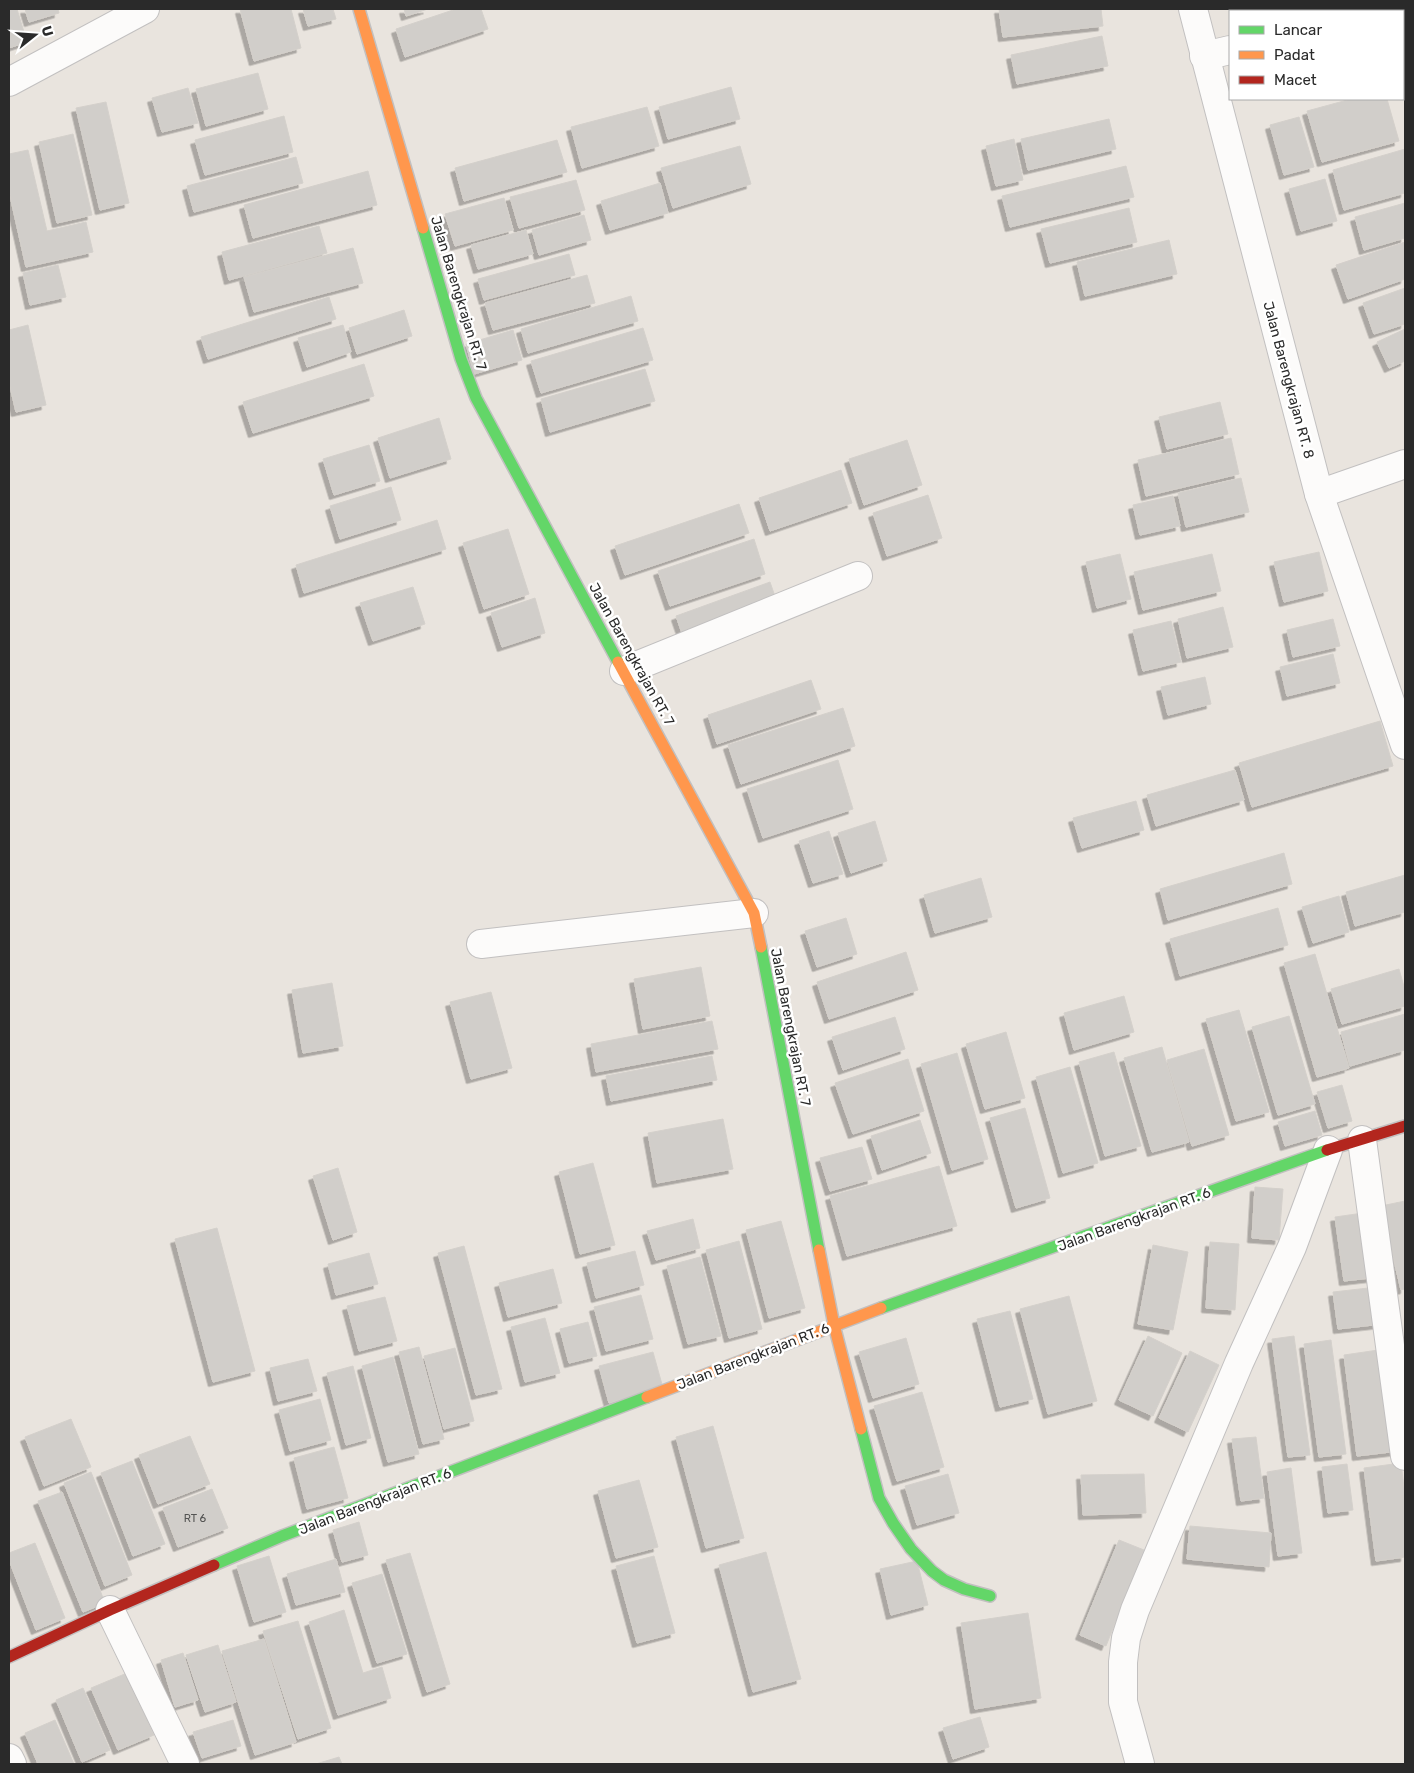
<svg xmlns="http://www.w3.org/2000/svg" width="1414" height="1773" font-family="Rubik,sans-serif">
  <style>
    .building { fill: #d1ceca; stroke: #d4d0cb; filter: url(#shadow) }
    .lines { fill: none; stroke-linecap: round; stroke-linejoin: round }
    .street-casing { stroke: #c2c0c0; stroke-width: 30 }
    .fast-casing { stroke: #c2c0c0; stroke-width: 14 }
    .slow-casing { stroke: #c2c0c0; stroke-width: 14 }
    .jam-casing { stroke: #c2c0c0; stroke-width: 14 }
    .street { stroke: #fcfbfa; stroke-width: 28 }
    .fast { stroke: #63d668; stroke-width: 11 }
    .slow { stroke: #ff974d; stroke-width: 11 }
    .jam { stroke: #b3261e; stroke-width: 11 }
    .labels { text-anchor: middle; stroke-width: 5; stroke-linejoin: round; paint-order: stroke }
    .number-label { font-size: 11px; fill: #545453 }
    .street-label { font-size: 14px; fill: #2a2a2a; stroke: #fff }
  </style>
  <defs>
    <filter id="shadow"><feDropShadow dx="-4.5" dy="4.5" stdDeviation="0" flood-color="#0004"/></filter>
  </defs>
  <rect width="100%" height="100%" fill="#e9e4de"/>
  <g class="building">
    <polygon points="9,9 17,9 27,42 9,48"/>
    <polygon points="25,9 58,9 59,13 29,22"/>
    <polygon points="240,9 291,9 301,48 254,61"/>
    <polygon points="303,9 333,9 336,19 308,26"/>
    <polygon points="404,9 428,9 406,16"/>
    <polygon points="456,9 481,9 488,29 405,57 396,29"/>
    <polygon points="999,9 1101,9 1103,26 1003,37"/>
    <polygon points="1102,36 1108,66 1017,84 1011,55"/>
    <polygon points="258,73 268,109 206,126 196,89"/>
    <polygon points="731,87 740,119 668,139 659,107"/>
    <polygon points="188,88 198,123 162,132 152,98"/>
    <polygon points="1351,99 1387,99 1399,141 1322,162 1307,111"/>
    <polygon points="106,102 129,203 100,210 76,108"/>
    <polygon points="647,107 659,146 582,168 571,127"/>
    <polygon points="284,116 293,152 205,175 195,140"/>
    <polygon points="1299,117 1314,167 1284,175 1270,125"/>
    <polygon points="1109,119 1116,149 1028,170 1021,139"/>
    <polygon points="73,134 92,215 57,223 39,142"/>
    <polygon points="1014,139 1023,180 996,186 986,146"/>
    <polygon points="557,140 567,172 464,201 455,168"/>
    <polygon points="740,146 751,184 673,208 661,168"/>
    <polygon points="1405,149 1405,193 1344,210 1333,170"/>
    <polygon points="28,150 47,231 86,222 93,252 26,267 9,191 9,154"/>
    <polygon points="296,157 303,183 194,212 187,186"/>
    <polygon points="1126,166 1134,197 1010,227 1002,196"/>
    <polygon points="368,171 377,205 253,238 244,205"/>
    <polygon points="1325,179 1337,221 1301,231 1289,189"/>
    <polygon points="576,180 585,210 519,228 510,197"/>
    <polygon points="660,183 668,213 610,230 601,201"/>
    <polygon points="504,198 513,230 455,246 445,214"/>
    <polygon points="1405,203 1405,238 1364,250 1355,217"/>
    <polygon points="1129,208 1137,242 1050,263 1041,229"/>
    <polygon points="584,215 591,240 539,255 532,230"/>
    <polygon points="319,226 327,253 229,280 222,252"/>
    <polygon points="526,230 533,254 478,269 471,245"/>
    <polygon points="1169,240 1177,274 1085,296 1077,262"/>
    <polygon points="1405,242 1405,279 1348,299 1336,265"/>
    <polygon points="353,248 363,283 254,312 244,277"/>
    <polygon points="569,254 575,275 484,300 478,279"/>
    <polygon points="58,265 66,297 30,305 23,273"/>
    <polygon points="587,275 595,303 493,330 485,303"/>
    <polygon points="1405,288 1405,324 1374,334 1363,303"/>
    <polygon points="631,296 638,321 528,353 521,329"/>
    <polygon points="329,297 336,319 208,359 201,337"/>
    <polygon points="404,310 412,336 357,354 349,328"/>
    <polygon points="28,325 46,405 16,412 9,382 9,330"/>
    <polygon points="343,325 351,352 307,367 298,338"/>
    <polygon points="643,328 653,360 541,393 531,361"/>
    <polygon points="1405,329 1405,361 1389,368 1377,342"/>
    <polygon points="513,330 522,360 474,374 466,344"/>
    <polygon points="364,364 374,396 253,433 243,402"/>
    <polygon points="645,369 655,401 550,432 541,399"/>
    <polygon points="1220,402 1228,434 1167,449 1159,417"/>
    <polygon points="439,418 451,459 390,478 378,438"/>
    <polygon points="1231,438 1239,474 1146,496 1138,460"/>
    <polygon points="907,440 922,485 864,505 849,459"/>
    <polygon points="369,445 380,481 334,495 323,459"/>
    <polygon points="841,470 852,503 770,531 759,498"/>
    <polygon points="1241,478 1249,512 1186,527 1178,493"/>
    <polygon points="391,487 401,520 340,539 330,506"/>
    <polygon points="928,495 942,538 887,556 873,513"/>
    <polygon points="1173,496 1180,526 1140,535 1133,505"/>
    <polygon points="739,504 749,533 625,575 615,546"/>
    <polygon points="437,520 446,549 304,593 296,565"/>
    <polygon points="508,529 529,594 484,609 463,543"/>
    <polygon points="754,539 765,574 670,606 658,571"/>
    <polygon points="1319,552 1328,591 1284,602 1274,562"/>
    <polygon points="1120,554 1131,599 1097,608 1086,562"/>
    <polygon points="1212,554 1221,591 1143,610 1134,572"/>
    <polygon points="770,582 778,605 684,639 676,616"/>
    <polygon points="413,587 425,624 373,641 360,603"/>
    <polygon points="535,598 545,633 502,647 491,613"/>
    <polygon points="1223,607 1233,647 1187,658 1178,619"/>
    <polygon points="1333,619 1340,646 1293,657 1287,630"/>
    <polygon points="1171,621 1181,662 1143,671 1133,630"/>
    <polygon points="1333,654 1340,683 1287,696 1280,667"/>
    <polygon points="1205,677 1211,704 1168,715 1161,687"/>
    <polygon points="811,680 821,709 717,744 708,715"/>
    <polygon points="843,708 855,746 741,784 728,745"/>
    <polygon points="1380,721 1393,766 1252,807 1239,763"/>
    <polygon points="838,760 853,809 763,838 747,789"/>
    <polygon points="1235,770 1244,800 1156,826 1147,795"/>
    <polygon points="1136,801 1144,830 1082,848 1073,818"/>
    <polygon points="875,821 887,861 851,873 838,833"/>
    <polygon points="829,831 843,874 813,883 799,841"/>
    <polygon points="1284,853 1292,884 1168,920 1160,889"/>
    <polygon points="1405,875 1405,912 1355,926 1346,892"/>
    <polygon points="981,878 992,917 935,933 924,895"/>
    <polygon points="1339,896 1349,932 1313,943 1302,907"/>
    <polygon points="1278,908 1288,945 1180,976 1170,939"/>
    <polygon points="846,918 857,954 817,967 805,931"/>
    <polygon points="906,952 918,990 829,1019 817,982"/>
    <polygon points="1315,954 1349,1068 1317,1077 1284,963"/>
    <polygon points="701,967 710,1016 643,1029 634,979"/>
    <polygon points="1399,969 1405,990 1405,1006 1342,1024 1331,989"/>
    <polygon points="332,983 343,1046 303,1053 292,990"/>
    <polygon points="491,992 512,1068 471,1079 450,1002"/>
    <polygon points="1124,996 1134,1032 1074,1050 1064,1013"/>
    <polygon points="1239,1010 1269,1112 1236,1121 1206,1019"/>
    <polygon points="1405,1014 1405,1050 1350,1066 1341,1032"/>
    <polygon points="1289,1016 1315,1104 1278,1115 1252,1027"/>
    <polygon points="895,1017 905,1049 843,1070 832,1037"/>
    <polygon points="712,1021 718,1049 596,1072 591,1044"/>
    <polygon points="1006,1032 1025,1098 985,1109 966,1044"/>
    <polygon points="1162,1047 1189,1142 1152,1152 1124,1058"/>
    <polygon points="1204,1049 1229,1135 1192,1146 1167,1060"/>
    <polygon points="1114,1052 1141,1146 1105,1156 1079,1062"/>
    <polygon points="957,1053 988,1159 952,1170 921,1064"/>
    <polygon points="712,1056 717,1080 611,1101 606,1076"/>
    <polygon points="908,1059 924,1111 853,1134 835,1083"/>
    <polygon points="1070,1067 1098,1163 1063,1173 1036,1077"/>
    <polygon points="1342,1085 1352,1121 1328,1128 1317,1092"/>
    <polygon points="1025,1108 1050,1198 1016,1208 990,1118"/>
    <polygon points="1315,1111 1322,1135 1285,1146 1278,1122"/>
    <polygon points="723,1119 733,1169 657,1183 648,1133"/>
    <polygon points="920,1120 931,1153 882,1170 871,1136"/>
    <polygon points="862,1147 872,1179 830,1191 820,1158"/>
    <polygon points="593,1163 615,1245 580,1254 559,1172"/>
    <polygon points="939,1166 957,1226 847,1256 830,1196"/>
    <polygon points="338,1168 357,1232 333,1240 313,1176"/>
    <polygon points="1255,1187 1283,1189 1279,1240 1252,1238"/>
    <polygon points="1405,1201 1405,1289 1401,1290 1381,1206"/>
    <polygon points="1370,1212 1379,1277 1344,1281 1335,1217"/>
    <polygon points="693,1219 700,1248 656,1260 647,1231"/>
    <polygon points="781,1221 805,1308 769,1318 746,1230"/>
    <polygon points="217,1228 255,1371 213,1382 175,1239"/>
    <polygon points="739,1241 762,1329 729,1338 706,1250"/>
    <polygon points="1210,1242 1239,1244 1235,1310 1206,1308"/>
    <polygon points="1153,1245 1188,1252 1173,1330 1138,1324"/>
    <polygon points="464,1246 502,1389 476,1395 438,1253"/>
    <polygon points="635,1251 644,1285 596,1298 587,1263"/>
    <polygon points="369,1253 378,1284 336,1295 328,1264"/>
    <polygon points="700,1257 721,1336 688,1344 667,1266"/>
    <polygon points="553,1269 562,1303 508,1317 499,1283"/>
    <polygon points="1377,1287 1382,1324 1338,1329 1333,1292"/>
    <polygon points="641,1295 653,1339 606,1351 594,1307"/>
    <polygon points="1069,1296 1097,1401 1048,1414 1020,1309"/>
    <polygon points="385,1297 397,1341 359,1351 347,1306"/>
    <polygon points="1010,1311 1033,1399 1000,1407 977,1319"/>
    <polygon points="545,1318 560,1373 525,1382 511,1327"/>
    <polygon points="588,1322 597,1356 569,1363 560,1329"/>
    <polygon points="1148,1336 1182,1353 1153,1416 1119,1400"/>
    <polygon points="1294,1336 1310,1455 1288,1457 1272,1339"/>
    <polygon points="906,1338 919,1384 873,1398 859,1352"/>
    <polygon points="1331,1340 1346,1454 1319,1457 1304,1344"/>
    <polygon points="419,1347 444,1439 423,1444 399,1352"/>
    <polygon points="455,1348 474,1421 444,1429 424,1356"/>
    <polygon points="1385,1349 1399,1451 1357,1456 1344,1355"/>
    <polygon points="1190,1351 1219,1365 1188,1432 1159,1418"/>
    <polygon points="653,1352 663,1388 609,1403 599,1366"/>
    <polygon points="393,1357 419,1454 388,1462 362,1366"/>
    <polygon points="308,1359 317,1391 278,1401 270,1368"/>
    <polygon points="353,1366 371,1438 346,1445 327,1373"/>
    <polygon points="922,1392 944,1467 897,1481 874,1406"/>
    <polygon points="320,1399 331,1440 290,1451 279,1410"/>
    <polygon points="71,1419 91,1467 44,1486 25,1437"/>
    <polygon points="713,1426 744,1538 706,1548 676,1437"/>
    <polygon points="190,1436 210,1484 158,1504 139,1455"/>
    <polygon points="1256,1437 1264,1498 1241,1501 1232,1439"/>
    <polygon points="334,1447 348,1498 307,1509 294,1458"/>
    <polygon points="132,1461 165,1544 133,1556 101,1473"/>
    <polygon points="1401,1463 1405,1495 1405,1557 1376,1561 1364,1468"/>
    <polygon points="1347,1464 1353,1510 1328,1513 1322,1467"/>
    <polygon points="1291,1468 1302,1553 1278,1556 1267,1472"/>
    <polygon points="91,1472 132,1575 105,1586 64,1483"/>
    <polygon points="948,1474 959,1513 917,1525 905,1486"/>
    <polygon points="1144,1474 1146,1513 1083,1515 1081,1475"/>
    <polygon points="639,1480 658,1547 616,1558 598,1491"/>
    <polygon points="212,1489 228,1528 178,1547 163,1508"/>
    <polygon points="62,1492 105,1603 83,1612 38,1501"/>
    <polygon points="359,1522 368,1555 342,1562 333,1530"/>
    <polygon points="1190,1526 1271,1533 1269,1567 1187,1559"/>
    <polygon points="1119,1540 1144,1550 1106,1646 1080,1635"/>
    <polygon points="35,1543 65,1618 36,1630 9,1560 9,1553"/>
    <polygon points="766,1552 801,1679 753,1692 719,1565"/>
    <polygon points="410,1553 450,1684 427,1692 386,1560"/>
    <polygon points="269,1556 286,1612 254,1622 237,1566"/>
    <polygon points="654,1556 675,1633 637,1643 616,1566"/>
    <polygon points="336,1559 345,1592 296,1605 287,1574"/>
    <polygon points="917,1561 928,1605 891,1615 880,1569"/>
    <polygon points="382,1574 407,1654 377,1663 352,1583"/>
    <polygon points="344,1610 363,1673 382,1667 391,1698 338,1715 309,1622"/>
    <polygon points="1028,1613 1041,1698 975,1709 961,1623"/>
    <polygon points="298,1621 331,1728 298,1739 263,1631"/>
    <polygon points="264,1639 296,1742 255,1755 222,1651"/>
    <polygon points="218,1645 236,1702 205,1712 186,1655"/>
    <polygon points="183,1653 198,1700 175,1707 161,1660"/>
    <polygon points="127,1673 154,1735 118,1750 91,1688"/>
    <polygon points="83,1688 110,1750 82,1762 56,1700"/>
    <polygon points="980,1717 989,1747 953,1759 943,1728"/>
    <polygon points="55,1720 74,1764 38,1764 25,1733"/>
    <polygon points="233,1720 241,1746 202,1758 193,1732"/>
    <polygon points="339,1757 342,1764 316,1764"/>
  </g>
  <g class="lines">
    <g class="street-casing">
      <g id="street">
        <polyline points="1193,9 1319,494 1405,745"/>
        <polyline points="1300,9 1301,11"/>
        <polyline points="1383,11 1392,9"/>
        <polyline points="1204,56 1230,50"/>
        <polyline points="9,82 145,9"/>
        <polyline points="1319,494 1405,464"/>
        <polyline points="624,671 858,576"/>
        <polyline points="481,944 754,913"/>
        <polyline points="1362,1140 1405,1456"/>
        <polyline points="110,1610 185,1764"/>
        <polyline points="9,1758 12,1764"/>
        <polyline points="1140,1764 1123,1702 1123,1662 1126,1638 1135,1610 1239,1363 1292,1247 1328,1150"/>
      </g>
    </g>
    <g class="fast-casing">
      <g id="fast">
        <polyline points="423,228 461,359 476,398 618,662"/>
        <polyline points="761,947 819,1250"/>
        <polyline points="881,1308 1327,1150"/>
        <polyline points="861,1429 879,1498 893,1523 911,1549 932,1571 944,1580 964,1589 990,1596"/>
        <polyline points="214,1565 282,1536 647,1397"/>
      </g>
    </g>
    <g class="slow-casing">
      <g id="slow">
        <polyline points="359,9 423,228"/>
        <polyline points="618,662 754,913 761,947"/>
        <polyline points="819,1250 834,1325 861,1429"/>
        <polyline points="647,1397 881,1308"/>
      </g>
    </g>
    <g class="jam-casing">
      <g id="jam">
        <polyline points="1327,1150 1405,1126"/>
        <polyline points="9,1657 110,1610 214,1565"/>
      </g>
    </g>
    <use href="#street" class="street"/>
    <use href="#fast" class="fast"/>
    <use href="#slow" class="slow"/>
    <use href="#jam" class="jam"/>
  </g>
  <g class="labels">
    <g class="number-label">
      <text x="195" y="1522">RT 6</text>
    </g>
    <g class="street-label">
      <text transform="translate(459 293) rotate(73)" y="5">Jalan Barengkrajan RT. 7</text>
      <text transform="translate(1289 380) rotate(75)" y="5">Jalan Barengkrajan RT. 8</text>
      <text transform="translate(632 654) rotate(61)" y="5">Jalan Barengkrajan RT. 7</text>
      <text transform="translate(791 1027) rotate(79)" y="5">Jalan Barengkrajan RT. 7</text>
      <text transform="translate(1134 1219) rotate(-20)" y="5">Jalan Barengkrajan RT. 6</text>
      <text transform="translate(753 1356) rotate(-21)" y="5">Jalan Barengkrajan RT. 6</text>
      <text transform="translate(375 1501) rotate(-21)" y="5">Jalan Barengkrajan RT. 6</text>
    </g>
  </g>
  <rect width="1414" height="1773" fill="none" stroke="#2a2a2a" stroke-width="20"/>
  <rect x="1229" y="10" width="175" height="90" fill="#ffffff" stroke="#aaaaaa"/>
  <rect x="1239" y="26" width="25" height="8" fill="#63d668" stroke="#aaaaaa"/>
  <text x="1274" y="35" font-size="15" fill="#2a2a2a">Lancar</text>
  <rect x="1239" y="51" width="25" height="8" fill="#ff974d" stroke="#aaaaaa"/>
  <text x="1274" y="60" font-size="15" fill="#2a2a2a">Padat</text>
  <rect x="1239" y="76" width="25" height="8" fill="#b3261e" stroke="#aaaaaa"/>
  <text x="1274" y="85" font-size="15" fill="#2a2a2a">Macet</text>
  <g transform="translate(35 35) rotate(73)" stroke="#ffffff" stroke-width="4" paint-order="stroke">
  <path d="M0-4L9 19L0 12L-9 19Z" fill="#2a2a2a"/>
  <text y="-8" font-size="14" font-weight="bold" text-anchor="middle" fill="#2a2a2a">U</text>
  </g>
</svg>
